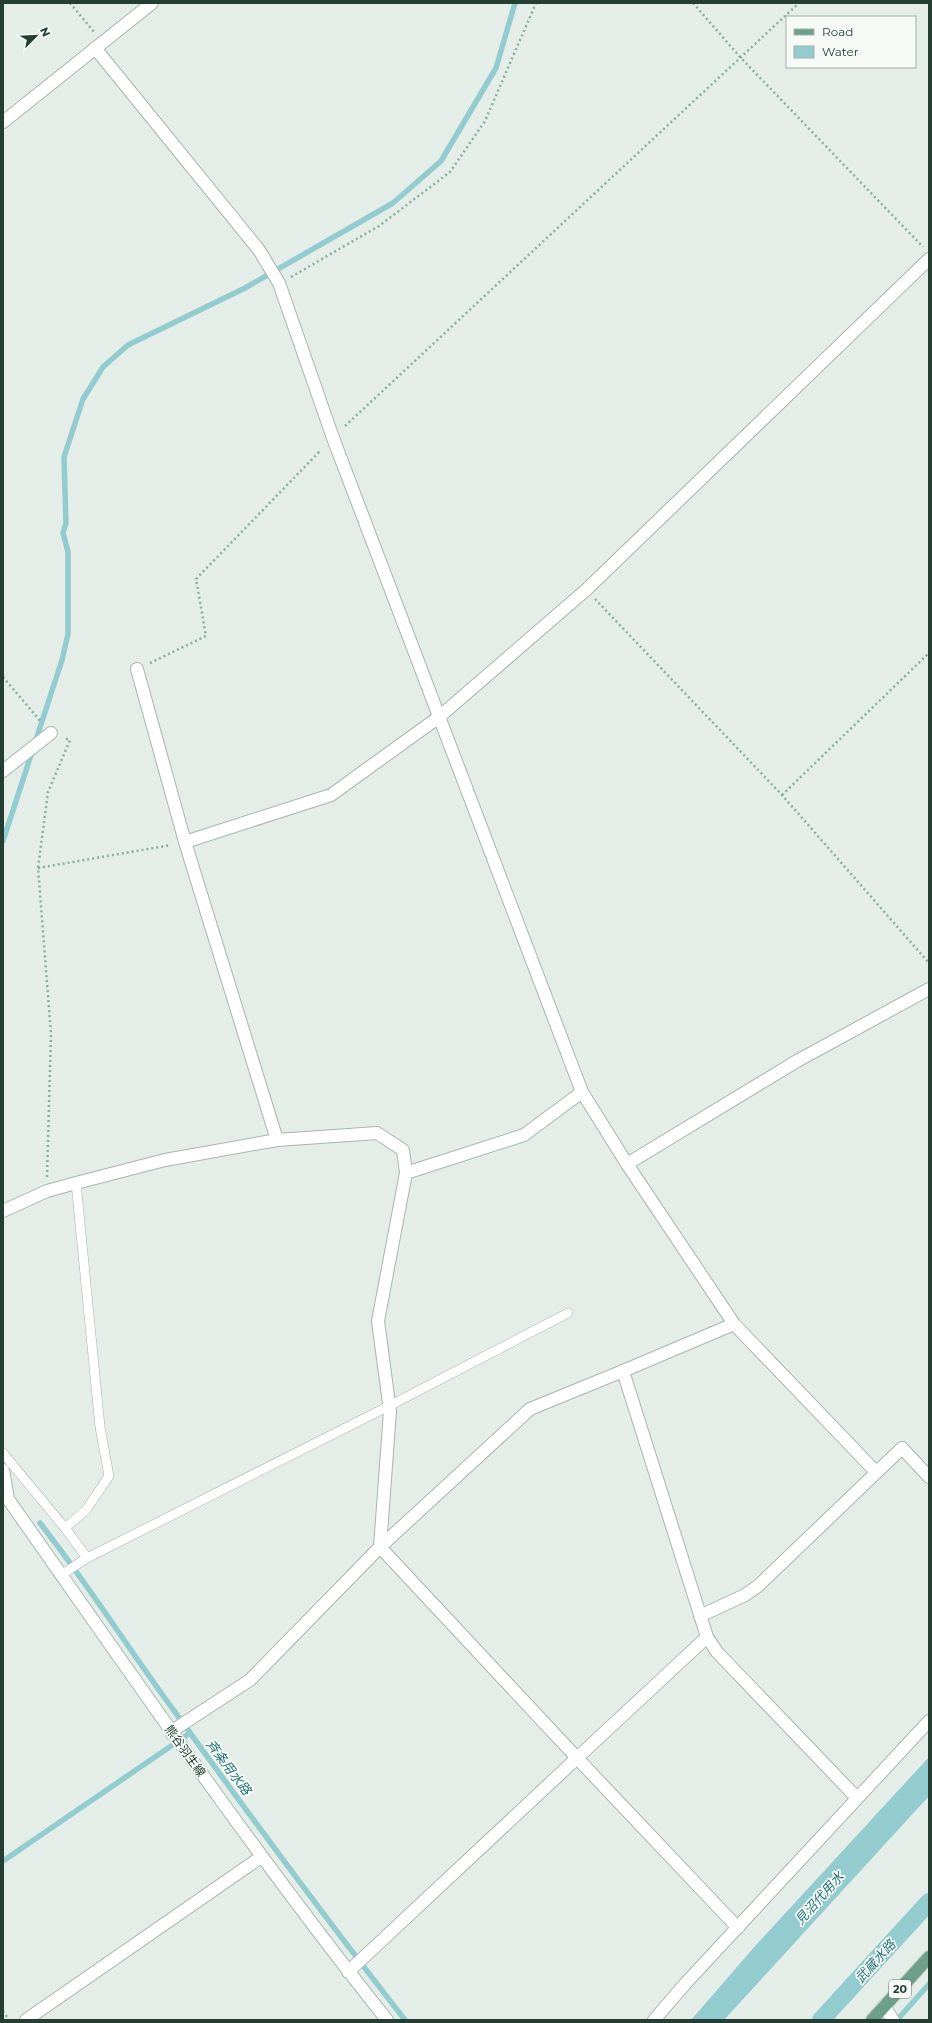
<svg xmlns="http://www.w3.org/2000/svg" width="932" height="2023" font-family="Montserrat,'Noto Sans JP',sans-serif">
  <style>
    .water { fill: #92ccce }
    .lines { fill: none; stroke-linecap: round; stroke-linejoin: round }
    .stream { stroke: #92ccce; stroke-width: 5.5 }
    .canal { stroke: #92ccce; stroke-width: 18 }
    .lane-casing { stroke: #a8b5af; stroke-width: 10 }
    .street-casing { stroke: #a8b5af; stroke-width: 14 }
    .secondary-casing { stroke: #a4b8af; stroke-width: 14 }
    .primary-casing { stroke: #c2c9c6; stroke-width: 14 }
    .path { stroke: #88ae9e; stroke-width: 2.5; stroke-dasharray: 2 3; stroke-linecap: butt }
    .lane { stroke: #fff; stroke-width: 9 }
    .street { stroke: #fff; stroke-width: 12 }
    .secondary { stroke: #fff; stroke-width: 12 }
    .primary { stroke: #6d9f8c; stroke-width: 12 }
    .labels { text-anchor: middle; stroke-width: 3.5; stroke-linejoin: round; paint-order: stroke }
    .shield { fill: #f6faf7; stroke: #64766e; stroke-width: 1 }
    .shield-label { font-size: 11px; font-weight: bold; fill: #253e34 }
    .street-label { font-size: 12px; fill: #253e34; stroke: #f6faf7 }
    .water-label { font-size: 13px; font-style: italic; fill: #237276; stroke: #f6faf7 }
  </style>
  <rect width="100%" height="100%" fill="#e5ede9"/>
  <polygon class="water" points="929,1757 929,1796 724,2020 691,2020 756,1945"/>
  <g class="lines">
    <g class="stream">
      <polyline points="3,841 62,660 68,634 68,552 63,533 66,523 64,457 83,399 103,367 128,345 245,288 393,203 441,161 496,68 515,3"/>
      <path d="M40,1523C88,1584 129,1650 175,1712C250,1816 326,1919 405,2020"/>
      <polyline points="3,1861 190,1733"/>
      <polyline points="897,2020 929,1984"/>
    </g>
    <polyline class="canal" points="821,2020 929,1902"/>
    <g class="lane-casing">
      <g id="lane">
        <polyline points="3,1453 65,1528 87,1558 61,1575"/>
        <polyline points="65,1528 86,1510 109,1476 100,1427 76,1183"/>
        <polyline points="87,1558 389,1406 568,1313"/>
      </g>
    </g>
    <g class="street-casing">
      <g id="street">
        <polyline points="95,48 259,250 279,283 333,438 582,1092 627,1164"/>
        <polyline points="3,122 152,3"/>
        <polyline points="137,669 185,842 277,1140"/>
        <polyline points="3,771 51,733"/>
        <polyline points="185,842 331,795 439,717 586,590 929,259"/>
        <polyline points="406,1173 524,1135 582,1092"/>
        <polyline points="3,1211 47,1191 76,1183 165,1160 277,1140 377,1133 403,1150 406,1173 378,1321 390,1411 380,1547 577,1758 348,1972"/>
        <polyline points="734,1324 876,1472"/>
        <polyline points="623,1371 707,1637 717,1652 857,1798"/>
        <polyline points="700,1616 745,1595 758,1586 902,1448 929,1477"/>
        <polyline points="707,1637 577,1758 738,1928"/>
        <polyline points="172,1734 175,1729 250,1680 380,1547 530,1409 623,1371 734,1324 627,1164 797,1061 929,989"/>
        <polyline points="884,2006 893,2020"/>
        <polyline points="26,2020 261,1857"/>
        <polyline points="654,2020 685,1984 929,1721"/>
      </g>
    </g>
    <g class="secondary-casing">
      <path id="secondary" d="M3,1470L8,1499C132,1675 253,1852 387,2020"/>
    </g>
    <g class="primary-casing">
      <polyline id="primary" points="872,2020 929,1957"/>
    </g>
    <g class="path">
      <polyline points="70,3 94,32"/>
      <polyline points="693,3 740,57 923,247"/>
      <polyline points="291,277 379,226 450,172 485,121 536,3"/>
      <polyline points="345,426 799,3"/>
      <polyline points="595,599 782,795 929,963"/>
      <polyline points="150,663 206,636 196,579 321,450"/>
      <polyline points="3,677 42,723"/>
      <polyline points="782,795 929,653"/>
      <polyline points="38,868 171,845"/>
      <polyline points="47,1177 51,1034 38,868 48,792 70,740 64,738"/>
      <polyline points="3,2011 9,2020"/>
    </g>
    <use href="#lane" class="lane"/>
    <use href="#street" class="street"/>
    <use href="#secondary" class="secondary"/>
    <use href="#primary" class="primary"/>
  </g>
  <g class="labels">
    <rect class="shield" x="889" y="1980" width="22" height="18" rx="3"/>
    <g class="shield-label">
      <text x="900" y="1993">20</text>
    </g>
    <g class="street-label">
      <text transform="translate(185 1751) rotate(54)" y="4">熊谷羽生線</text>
    </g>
    <g class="water-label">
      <text transform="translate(229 1767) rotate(53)" y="5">斉条用水路</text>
      <text transform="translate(819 1898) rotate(-48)" y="5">見沼代用水</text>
      <text transform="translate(875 1961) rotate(-48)" y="5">武蔵水路</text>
    </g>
  </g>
  <rect width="932" height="2023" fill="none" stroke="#253e34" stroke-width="8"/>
  <rect x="786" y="16" width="130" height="52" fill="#f6faf7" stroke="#a2afa9"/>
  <rect x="794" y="29" width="20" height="6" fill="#6d9f8c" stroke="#a2afa9"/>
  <text x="822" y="36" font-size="12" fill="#253e34">Road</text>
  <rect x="794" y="46" width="20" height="12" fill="#92ccce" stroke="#a2afa9"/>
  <text x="822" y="56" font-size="12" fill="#253e34">Water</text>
  <g transform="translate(36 36) rotate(66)" stroke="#f6faf7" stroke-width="3" paint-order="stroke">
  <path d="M0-3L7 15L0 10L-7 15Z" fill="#253e34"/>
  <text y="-6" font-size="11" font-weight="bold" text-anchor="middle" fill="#253e34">N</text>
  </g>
</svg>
